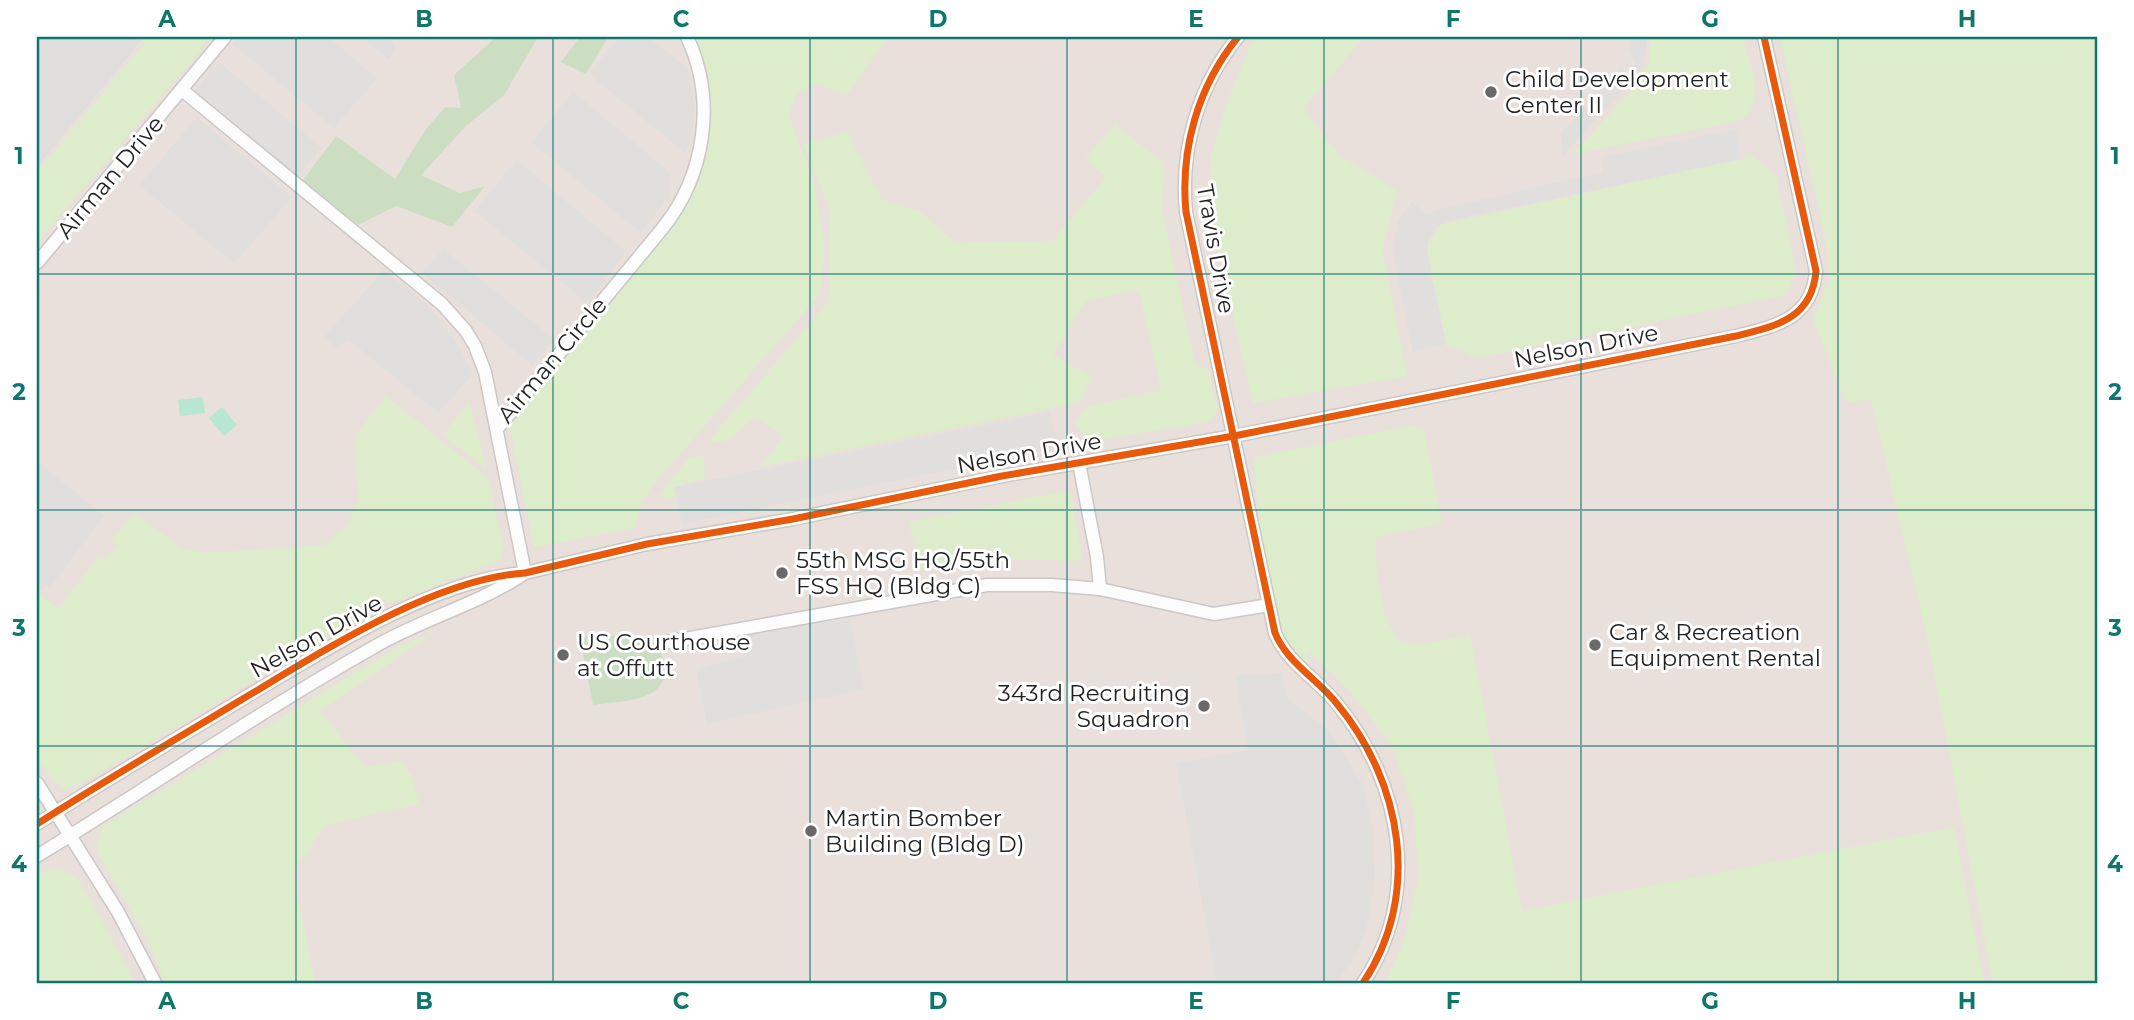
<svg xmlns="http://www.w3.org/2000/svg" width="2134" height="1020" font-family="Montserrat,sans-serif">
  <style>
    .residential { fill: #dfdedc }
    .military { fill: #eae0db }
    .grass { fill: #ddeccb }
    .forest { fill: #cbdec1 }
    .pitch { fill: #b7e6d2 }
    .parking { fill: #e0dfde }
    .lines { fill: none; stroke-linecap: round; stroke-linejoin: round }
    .minor-casing { stroke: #c9c8c7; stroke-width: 15 }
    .minor { stroke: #fdfcfc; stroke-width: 12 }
    .cycleway-casing { stroke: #fff; stroke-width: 11 }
    .cycleway { stroke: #e8590c; stroke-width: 7 }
    .grid { fill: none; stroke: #0f766e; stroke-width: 2; stroke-opacity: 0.55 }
    .poi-dot { fill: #6a6968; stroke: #fff; stroke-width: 2.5 }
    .labels { text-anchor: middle; stroke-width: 6; stroke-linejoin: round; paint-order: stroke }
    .poi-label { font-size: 23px; fill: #222; stroke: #fff; text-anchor: start }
    .street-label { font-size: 23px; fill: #222; stroke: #fff }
    .neatline { fill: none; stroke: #0f766e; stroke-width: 2.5 }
    .grid-label { font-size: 23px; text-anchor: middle; font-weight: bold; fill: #0f766e }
  </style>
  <rect width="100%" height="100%" fill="#f0eeeb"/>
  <polygon class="residential" points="37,37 145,37 37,168"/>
  <polygon class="military" points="144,37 2097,37 2097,983 37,983 37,167"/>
  <g class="grass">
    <polygon points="149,37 212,37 37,243 37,172"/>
    <polygon points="693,37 888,37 847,95 819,84 798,92 788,114 813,178 825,248 820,294 658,479 640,504 635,528 534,547 509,424 668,232 693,194 703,163 711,116 704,64"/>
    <polygon points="1259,37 1364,37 1303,109 1340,156 1397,190 1382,250 1407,376 1253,403 1210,215 1211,155 1228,100 1250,46"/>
    <path d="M1651,37H1743C1748,59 1766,99 1745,117C1739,121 1730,122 1724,124L1573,154L1633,88L1649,62Z"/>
    <polygon points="1780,37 2097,37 2097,983 1993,983 1928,641 1871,400 1846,402 1813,319 1829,279 1826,241"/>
    <polygon points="1115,124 1164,164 1162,210 1195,365 1208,369 1218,412 1208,422 1087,442 1075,423 1086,407 1161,390 1139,290 1087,300 1053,354 1093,378 1079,403 760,467 784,436 755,417 728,441 708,442 829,301 829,207 803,144 847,132 882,200 919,211 956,243 1052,241 1106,177 1085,159"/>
    <polygon points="1753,156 1776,176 1796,270 1786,295 1478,358 1446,344 1427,247 1440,225"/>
    <polygon points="386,396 488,478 503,545 502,555 498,561 392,603 379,597 367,603 356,620 79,784 65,789 53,780 37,756 37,593 58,608 99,556 105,560 118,545 112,539 134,513 181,548 205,553 325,545 348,524 359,501 355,453 357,433"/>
    <polygon points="469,402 487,470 443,435"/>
    <path d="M1413,425L1424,429L1442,523L1375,538C1376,561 1380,637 1406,643C1425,647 1451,638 1470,634L1522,911L1954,827L1984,983H1384L1404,943L1419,875L1414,812L1392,746L1349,690L1309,652L1305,663L1285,644L1260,531L1253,458Z"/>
    <polygon points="703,456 705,478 675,487 676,496 667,501 659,495 688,458"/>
    <polygon points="1071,490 1082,558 1077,561 1009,559 919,569 909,522"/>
    <polygon points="434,633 320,711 365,767 400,761 411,774 419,804 326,825 293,871 315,983 165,983 148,941 97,851 102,827 402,644"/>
    <polygon points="57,868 75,876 91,900 135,983 37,983 37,873"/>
  </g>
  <g class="forest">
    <polygon points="496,37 538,37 504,95 465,127 421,175 460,193 485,186 452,227 396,206 358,225 303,180 336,136 395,179 426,129 445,107 461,108 454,75"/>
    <polygon points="580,37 608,37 586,74 561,62"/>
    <path d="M625,635L659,646C661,653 664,661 664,668C668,703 617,701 593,705L580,638Z"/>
  </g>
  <g class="pitch">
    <polygon points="203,397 205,413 180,416 178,400"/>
    <polygon points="222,407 237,425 224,436 209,418"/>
  </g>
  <g class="parking">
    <polygon points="238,37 328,37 377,78 334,128 232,44"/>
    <polygon points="362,37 390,37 396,50 389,60"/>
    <polygon points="619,37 648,37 690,70 695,109 691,143 684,152 589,74"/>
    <polygon points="1630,37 1648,37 1644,62 1639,72 1562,157 1561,133 1615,75 1621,65 1627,78 1636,64 1628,51"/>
    <polygon points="219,62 322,148 297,177 194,91"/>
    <polygon points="573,92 671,173 669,197 641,233 531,142"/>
    <polygon points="197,117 292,197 234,264 139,185"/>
    <polygon points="1736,129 1741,159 1448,221 1435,228 1428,241 1427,255 1446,344 1413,352 1392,249 1398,221 1412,202 1427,214 1435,210 1603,172 1601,157"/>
    <polygon points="517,160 627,252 587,303 474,211"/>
    <polygon points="443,249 554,339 533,366 422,273"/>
    <polygon points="384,270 432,310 457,343 473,374 438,413 349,340 335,347 324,337"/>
    <polygon points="1050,412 1059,448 682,524 674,487"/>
    <polygon points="37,461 104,516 52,585 37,590"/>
    <polygon points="850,620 864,689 707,724 696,669 745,656 743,637 757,626"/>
    <polygon points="1282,673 1287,698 1330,732 1363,785 1373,829 1375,879 1367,926 1356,955 1336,983 1217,983 1176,763 1248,750 1235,675"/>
  </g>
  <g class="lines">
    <g class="minor-casing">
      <g id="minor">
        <path d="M1238,37C1198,86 1180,149 1186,212L1275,633C1288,664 1318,679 1338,705C1402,783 1422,895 1363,983"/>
        <polyline points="182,90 442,304 466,331 475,346 485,372 525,573"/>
        <polyline points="37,263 225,37"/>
        <path d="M497,429L662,229C705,176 717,100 687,37"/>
        <polyline points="1079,463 1097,557 1100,589"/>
        <polyline points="668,642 987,585 1052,585 1100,589 1214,614 1269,605"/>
        <polyline points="37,783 118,912 155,983"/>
        <path d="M37,824C104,781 173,741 241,700C320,653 433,579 525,573L647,544L793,519L1002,476L1234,436L1736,336C1776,326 1812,319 1816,271L1764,37"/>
        <path d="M37,856C150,787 259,712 374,647C422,619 476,605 522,575"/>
      </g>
    </g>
    <use href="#minor" class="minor"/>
    <g class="cycleway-casing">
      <g id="cycleway">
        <path d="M1238,37C1198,86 1180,149 1186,212L1275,633C1288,664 1318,679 1338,705C1402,783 1422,895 1363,983"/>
        <path d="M37,824C104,781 173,741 241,700C320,653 433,579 525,573L647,544L793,519L1002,476L1234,436L1736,336C1776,326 1812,319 1816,271L1764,37"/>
      </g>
    </g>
    <use href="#cycleway" class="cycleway"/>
  </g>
  <path class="grid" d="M296,37V983M553,37V983M810,37V983M1067,37V983M1324,37V983M1581,37V983M1838,37V983M37,274H2097M37,510H2097M37,746H2097"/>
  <g class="poi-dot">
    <circle cx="1491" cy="92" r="7"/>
    <circle cx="782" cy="573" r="7"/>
    <circle cx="1595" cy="645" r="7"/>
    <circle cx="563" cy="655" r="7"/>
    <circle cx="1204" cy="706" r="7"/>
    <circle cx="811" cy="831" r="7"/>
  </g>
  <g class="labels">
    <g class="poi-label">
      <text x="1505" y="87">Child Development<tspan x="1505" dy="26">Center II</tspan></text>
      <text x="796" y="568">55th MSG HQ/55th<tspan x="796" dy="26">FSS HQ (Bldg C)</tspan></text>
      <text x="1609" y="640">Car &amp; Recreation<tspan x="1609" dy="26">Equipment Rental</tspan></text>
      <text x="577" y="650">US Courthouse<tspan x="577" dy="26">at Offutt</tspan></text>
      <text x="1190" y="701" text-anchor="end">343rd Recruiting<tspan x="1190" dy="26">Squadron</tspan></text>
      <text x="825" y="826">Martin Bomber<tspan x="825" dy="26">Building (Bldg D)</tspan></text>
    </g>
    <g class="street-label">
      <text transform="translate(110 177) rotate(-50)" y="8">Airman Drive</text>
      <text transform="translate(1216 249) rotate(80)" y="8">Travis Drive</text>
      <text transform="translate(1586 346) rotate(-11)" y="8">Nelson Drive</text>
      <text transform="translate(552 360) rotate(-50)" y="8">Airman Circle</text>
      <text transform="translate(1029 453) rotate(-10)" y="8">Nelson Drive</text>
      <text transform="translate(316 636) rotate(-29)" y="8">Nelson Drive</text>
    </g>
  </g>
  <rect width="2134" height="1020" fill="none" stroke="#ffffff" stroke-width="77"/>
  <rect x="38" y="38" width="2058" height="944" class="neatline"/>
  <g class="grid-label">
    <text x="167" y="27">A</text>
    <text x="424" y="27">B</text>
    <text x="681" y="27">C</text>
    <text x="938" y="27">D</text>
    <text x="1196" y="27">E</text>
    <text x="1453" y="27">F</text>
    <text x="1710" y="27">G</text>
    <text x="1967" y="27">H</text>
    <text x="19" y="164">1</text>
    <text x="2115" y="164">1</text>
    <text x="19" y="400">2</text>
    <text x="2115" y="400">2</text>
    <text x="19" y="636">3</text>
    <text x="2115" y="636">3</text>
    <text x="19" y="872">4</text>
    <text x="2115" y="872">4</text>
    <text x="167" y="1009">A</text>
    <text x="424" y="1009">B</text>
    <text x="681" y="1009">C</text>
    <text x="938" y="1009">D</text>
    <text x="1196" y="1009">E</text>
    <text x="1453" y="1009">F</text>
    <text x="1710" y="1009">G</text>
    <text x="1967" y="1009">H</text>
  </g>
</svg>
